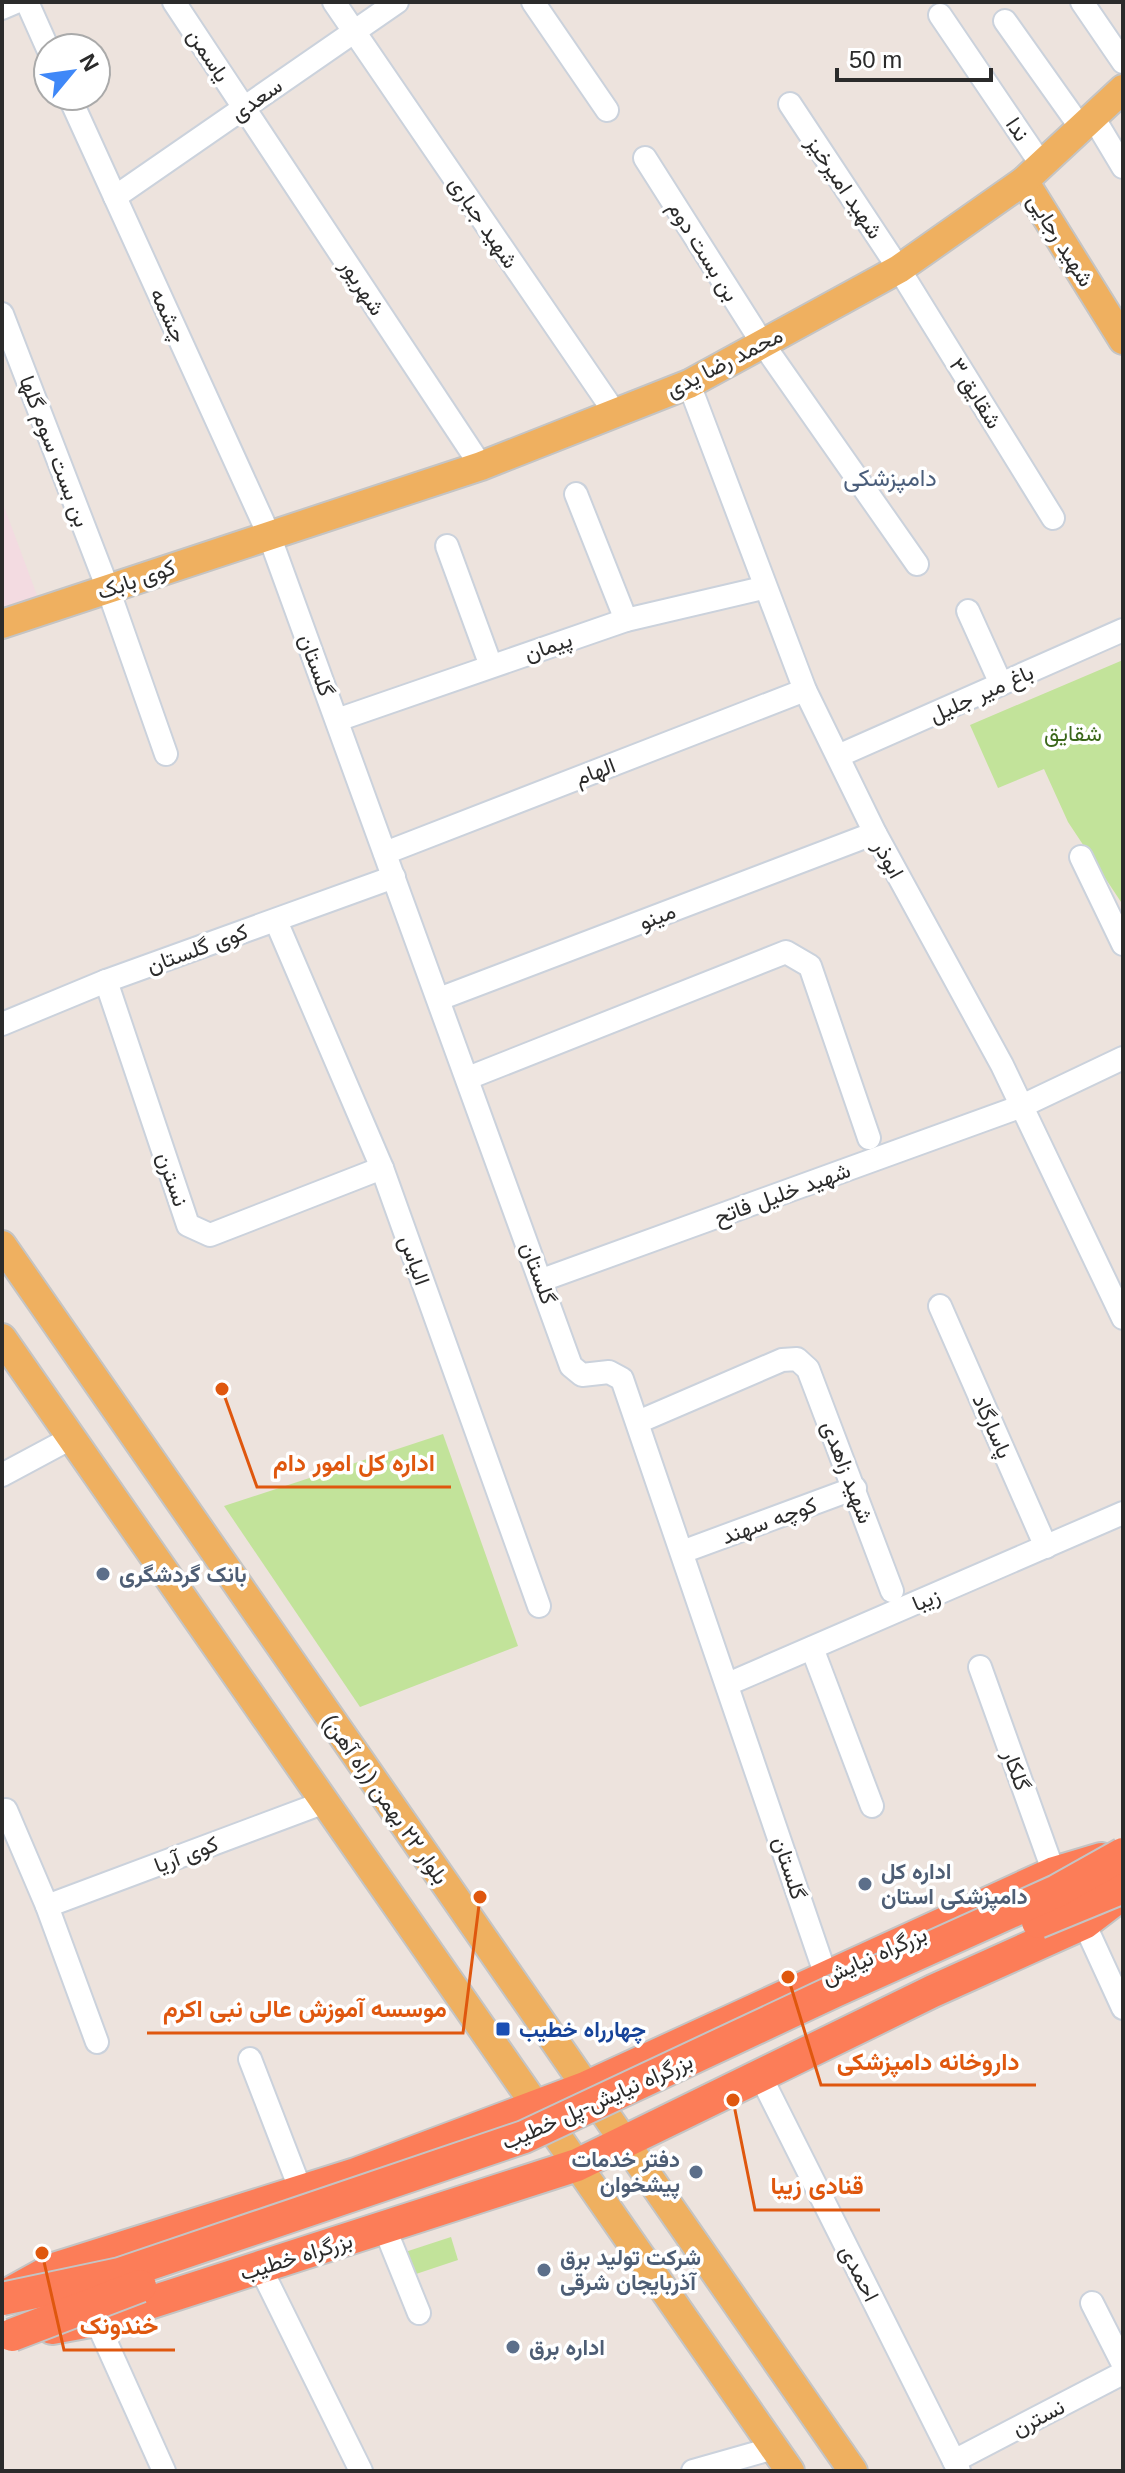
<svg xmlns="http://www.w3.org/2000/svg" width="1125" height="2473" font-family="Arial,Vazirmatn,sans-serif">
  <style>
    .medical { fill: #f3dbe1 }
    .green { fill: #c2e39a }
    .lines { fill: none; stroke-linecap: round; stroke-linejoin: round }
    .minor-casing { stroke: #cbd2dc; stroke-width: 26 }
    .major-casing { stroke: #c4c4c4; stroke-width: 32 }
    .highway-casing { stroke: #c4c4c4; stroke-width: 36 }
    .minor { stroke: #fff; stroke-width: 22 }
    .major { stroke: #efb060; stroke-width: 28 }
    .highway { stroke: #fc7d58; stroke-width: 32 }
    .highway-bridge-casing { stroke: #c4c4c4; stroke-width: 36; stroke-linecap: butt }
    .highway-bridge { stroke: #fc7d58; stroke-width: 32 }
    .service-dot { fill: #5c6f8a; stroke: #fff; stroke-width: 3 }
    .transit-dot { fill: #1a4fb4; stroke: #fff; stroke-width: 3 }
    .labels { text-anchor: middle; stroke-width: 7; stroke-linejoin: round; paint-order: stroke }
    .street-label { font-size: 22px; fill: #2b2b2b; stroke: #fff }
    .park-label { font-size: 22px; fill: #3b681b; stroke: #fff }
    .service-label { font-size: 22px; font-weight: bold; fill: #4e5e75; stroke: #fff; text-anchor: start }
    .transit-label { font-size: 22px; font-weight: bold; fill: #164399; stroke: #fff; text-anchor: start }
    .neighbourhood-label { font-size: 24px; fill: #4b5e7b; stroke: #fff }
    .leader { fill: none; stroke: #df570e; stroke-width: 3 }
    .callout-dot { fill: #df570e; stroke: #fff; stroke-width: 3 }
    .callout-label { font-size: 24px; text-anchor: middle; font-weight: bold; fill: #df570e; stroke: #fff; stroke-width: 7; stroke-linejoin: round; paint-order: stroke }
  </style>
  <rect width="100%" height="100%" fill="#ede3dd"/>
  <polygon class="medical" points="2,501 38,598 2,610"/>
  <g class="green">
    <polygon points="1123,660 1123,905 1068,822 1044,769 998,788 970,725"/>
    <polygon points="443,1434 518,1646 360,1707 224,1506"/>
    <polygon points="451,2237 458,2260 410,2276 402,2253"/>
  </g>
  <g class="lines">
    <g class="minor-casing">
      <g id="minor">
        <polyline points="27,2 48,49"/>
        <polyline points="174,2 481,466"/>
        <polyline points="334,2 615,413"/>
        <polyline points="533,2 607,110"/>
        <polyline points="1082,2 1123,62"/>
        <polyline points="2,8 16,2"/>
        <polyline points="940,15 1041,164"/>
        <polyline points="1005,21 1081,128"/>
        <polyline points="69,96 269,535 571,1366 582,1375 609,1372 622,1379 826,1976"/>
        <polyline points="790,104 899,269 1053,518"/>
        <polyline points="1093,117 1123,167"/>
        <polyline points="645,158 763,344 917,564"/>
        <polyline points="115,197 397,2"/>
        <polyline points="2,314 108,589 166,754"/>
        <polyline points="689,384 805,690 875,833 1002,1065 1123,1318"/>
        <polyline points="576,494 626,620"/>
        <polyline points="447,546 491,666"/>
        <polyline points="968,611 1001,684"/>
        <polyline points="337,720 626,620 763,588"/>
        <polyline points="838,756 1123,630"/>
        <polyline points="385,853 805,690"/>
        <polyline points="1081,857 1123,944"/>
        <polyline points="276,921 382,1168 539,1606"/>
        <polyline points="106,981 188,1225 210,1235 382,1168"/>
        <polyline points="439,999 875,833"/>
        <polyline points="2,1024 106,981 394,877"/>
        <polyline points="468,1078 786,952 810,966 869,1138"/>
        <polyline points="542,1280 1022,1106 1123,1058"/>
        <polyline points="940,1306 1046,1547"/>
        <polyline points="638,1422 782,1360 797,1359 808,1369 892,1591"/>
        <polyline points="2,1475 71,1438"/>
        <polyline points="682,1552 855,1488"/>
        <polyline points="812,1648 872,1806"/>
        <polyline points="980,1667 1054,1873"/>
        <polyline points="728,1684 1123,1513"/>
        <polyline points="6,1810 47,1906 97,2042"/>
        <polyline points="47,1906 325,1802"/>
        <polyline points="1084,1923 1123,2008"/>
        <polyline points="250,2059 301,2191"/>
        <polyline points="760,2075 959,2471"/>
        <polyline points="385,2229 419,2313"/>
        <polyline points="260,2267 361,2471"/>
        <polyline points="1092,2303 1123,2364"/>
        <polyline points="96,2320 164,2471"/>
        <polyline points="954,2461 1123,2373"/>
        <polyline points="693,2471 774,2448"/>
      </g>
    </g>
    <g class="major-casing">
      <g id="major">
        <polyline points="1024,181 1123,340"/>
        <polyline points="2,624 481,466 689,384 899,269 1024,181 1123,89"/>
        <polyline points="2,1245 853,2471"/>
        <polyline points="2,1338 790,2471"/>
      </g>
    </g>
    <g class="highway-casing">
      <g id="highway">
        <polyline points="9,2294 54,2269 356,2174 585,2088 1054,1873 1101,1859"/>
        <polyline points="52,2328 96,2320 577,2165 933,1991 1084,1923 1123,1893"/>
      </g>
    </g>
    <use href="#minor" class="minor"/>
    <use href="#major" class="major"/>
    <use href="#highway" class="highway"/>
    <g class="highway-bridge-casing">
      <g id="highway-bridge">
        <polyline points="1038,1922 1123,1887"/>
        <polyline points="2,2299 120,2274 524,2137 835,1991 1057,1891 1123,1854"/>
        <polyline points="12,2335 140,2286"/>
      </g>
    </g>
    <use href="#highway-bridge" class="highway-bridge"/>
  </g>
  <g class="service-dot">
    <circle cx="103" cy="1574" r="8"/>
    <circle cx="865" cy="1884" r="8"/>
    <circle cx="696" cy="2172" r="8"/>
    <circle cx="544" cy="2270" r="8"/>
    <circle cx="513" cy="2347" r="8"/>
  </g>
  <rect class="transit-dot" x="495" y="2021" width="16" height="16" rx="4"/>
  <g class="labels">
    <g class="street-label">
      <text transform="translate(209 55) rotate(57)" y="8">یاسمن</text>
      <text transform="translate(256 99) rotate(-35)" y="8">سعدی</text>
      <text transform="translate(1018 129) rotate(56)" y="8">ندا</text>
      <text transform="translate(845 187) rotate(56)" y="8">شهید امیرخیز</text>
      <text transform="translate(484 222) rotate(56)" y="8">شهید جباری</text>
      <text transform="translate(1061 240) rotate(58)" y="8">شهید رجایی</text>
      <text transform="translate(704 251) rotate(58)" y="8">بن بست دوم</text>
      <text transform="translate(363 287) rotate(57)" y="8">شهریور</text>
      <text transform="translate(169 315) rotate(65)" y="8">چشمه</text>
      <text transform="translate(724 362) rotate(-27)" y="8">محمد رضا یدی</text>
      <text transform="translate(976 393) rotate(58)" y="8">شقایق ۳</text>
      <text transform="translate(55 451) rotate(69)" y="8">بن بست سوم گلها</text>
      <text transform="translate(136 579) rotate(-19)" y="8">کوی بابک</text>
      <text transform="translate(548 646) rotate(-19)" y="8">پیمان</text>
      <text transform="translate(317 665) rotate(70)" y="8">گلستان</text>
      <text transform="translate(981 693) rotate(-24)" y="8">باغ میر جلیل</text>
      <text transform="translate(595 771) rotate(-21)" y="8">الهام</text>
      <text transform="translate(889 859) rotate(61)" y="8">ابوذر</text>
      <text transform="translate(657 916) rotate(-21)" y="8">مینو</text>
      <text transform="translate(197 948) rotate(-20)" y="8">کوی گلستان</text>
      <text transform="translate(173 1179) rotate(71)" y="8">نسترن</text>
      <text transform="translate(782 1193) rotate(-20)" y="8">شهید خلیل فاتح</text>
      <text transform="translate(415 1260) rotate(70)" y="8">الیاس</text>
      <text transform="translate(539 1273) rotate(70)" y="8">گلستان</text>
      <text transform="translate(993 1426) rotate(66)" y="8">پاسارگاد</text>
      <text transform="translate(848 1472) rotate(69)" y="8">شهید زاهدی</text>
      <text transform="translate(769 1520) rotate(-20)" y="8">کوچه سهند</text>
      <text transform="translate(926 1599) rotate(-23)" y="8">زیبا</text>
      <text transform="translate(1017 1770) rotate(70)" y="8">گلکار</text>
      <text transform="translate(386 1799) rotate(55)" y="8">بلوار ۲۲ بهمن (راه آهن)</text>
      <text transform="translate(186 1854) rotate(-21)" y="8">کوی آریا</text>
      <text transform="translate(790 1868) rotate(72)" y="8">گلستان</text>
      <text transform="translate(874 1955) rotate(-24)" y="8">بزرگراه نیایش</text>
      <text transform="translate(597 2101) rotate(-24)" y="8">بزرگراه نیایش-پل خطیب</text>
      <text transform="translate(296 2256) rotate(-17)" y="8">بزرگراه خطیب</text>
      <text transform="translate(860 2273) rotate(63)" y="8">احمدی</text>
      <text transform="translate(1038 2417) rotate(-27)" y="8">نسترن</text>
    </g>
    <g class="park-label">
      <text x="1073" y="741">شقایق</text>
    </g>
    <g class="service-label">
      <text x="119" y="1582">بانک گردشگری</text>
      <text x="881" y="1879">اداره کل<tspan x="881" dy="25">دامپزشکی استان</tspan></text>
      <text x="680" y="2167" text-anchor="end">دفتر خدمات<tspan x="680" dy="25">پیشخوان</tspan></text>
      <text x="560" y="2265">شرکت تولید برق<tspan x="560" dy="25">آذربایجان شرقی</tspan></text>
      <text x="529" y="2355">اداره برق</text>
    </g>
    <g class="transit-label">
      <text x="519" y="2037">چهارراه خطیب</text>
    </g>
    <g class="neighbourhood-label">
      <text x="890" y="486">دامپزشکی</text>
    </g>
  </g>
  <path class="leader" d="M222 1389L257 1487H451M480 1897L463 2033H147M788 1977L821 2085H1036M733 2100L755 2210H880M42 2253L64 2350H175"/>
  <g class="callout-dot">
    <circle cx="222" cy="1389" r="8"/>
    <circle cx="480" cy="1897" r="8"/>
    <circle cx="788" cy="1977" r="8"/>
    <circle cx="733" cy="2100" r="8"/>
    <circle cx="42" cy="2253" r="8"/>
  </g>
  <g class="callout-label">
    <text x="354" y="1471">اداره کل امور دام</text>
    <text x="305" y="2017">موسسه آموزش عالی نبی اکرم</text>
    <text x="928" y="2070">داروخانه دامپزشکی</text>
    <text x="817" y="2194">قنادی زیبا</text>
    <text x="119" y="2334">خندونک</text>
  </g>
  <rect width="1125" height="2473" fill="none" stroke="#2b2b2b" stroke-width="8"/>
  <g transform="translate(72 72) rotate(61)"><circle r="38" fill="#ffffff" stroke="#aaaaaa" stroke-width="2"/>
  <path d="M0-6L14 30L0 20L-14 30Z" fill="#3f88f8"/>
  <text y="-12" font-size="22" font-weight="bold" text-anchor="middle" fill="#2b2b2b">N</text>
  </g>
  <path d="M837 68v12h154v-12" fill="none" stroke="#2b2b2b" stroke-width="4"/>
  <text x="849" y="68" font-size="24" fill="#2b2b2b" stroke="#ffffff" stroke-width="6" paint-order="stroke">50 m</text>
</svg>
